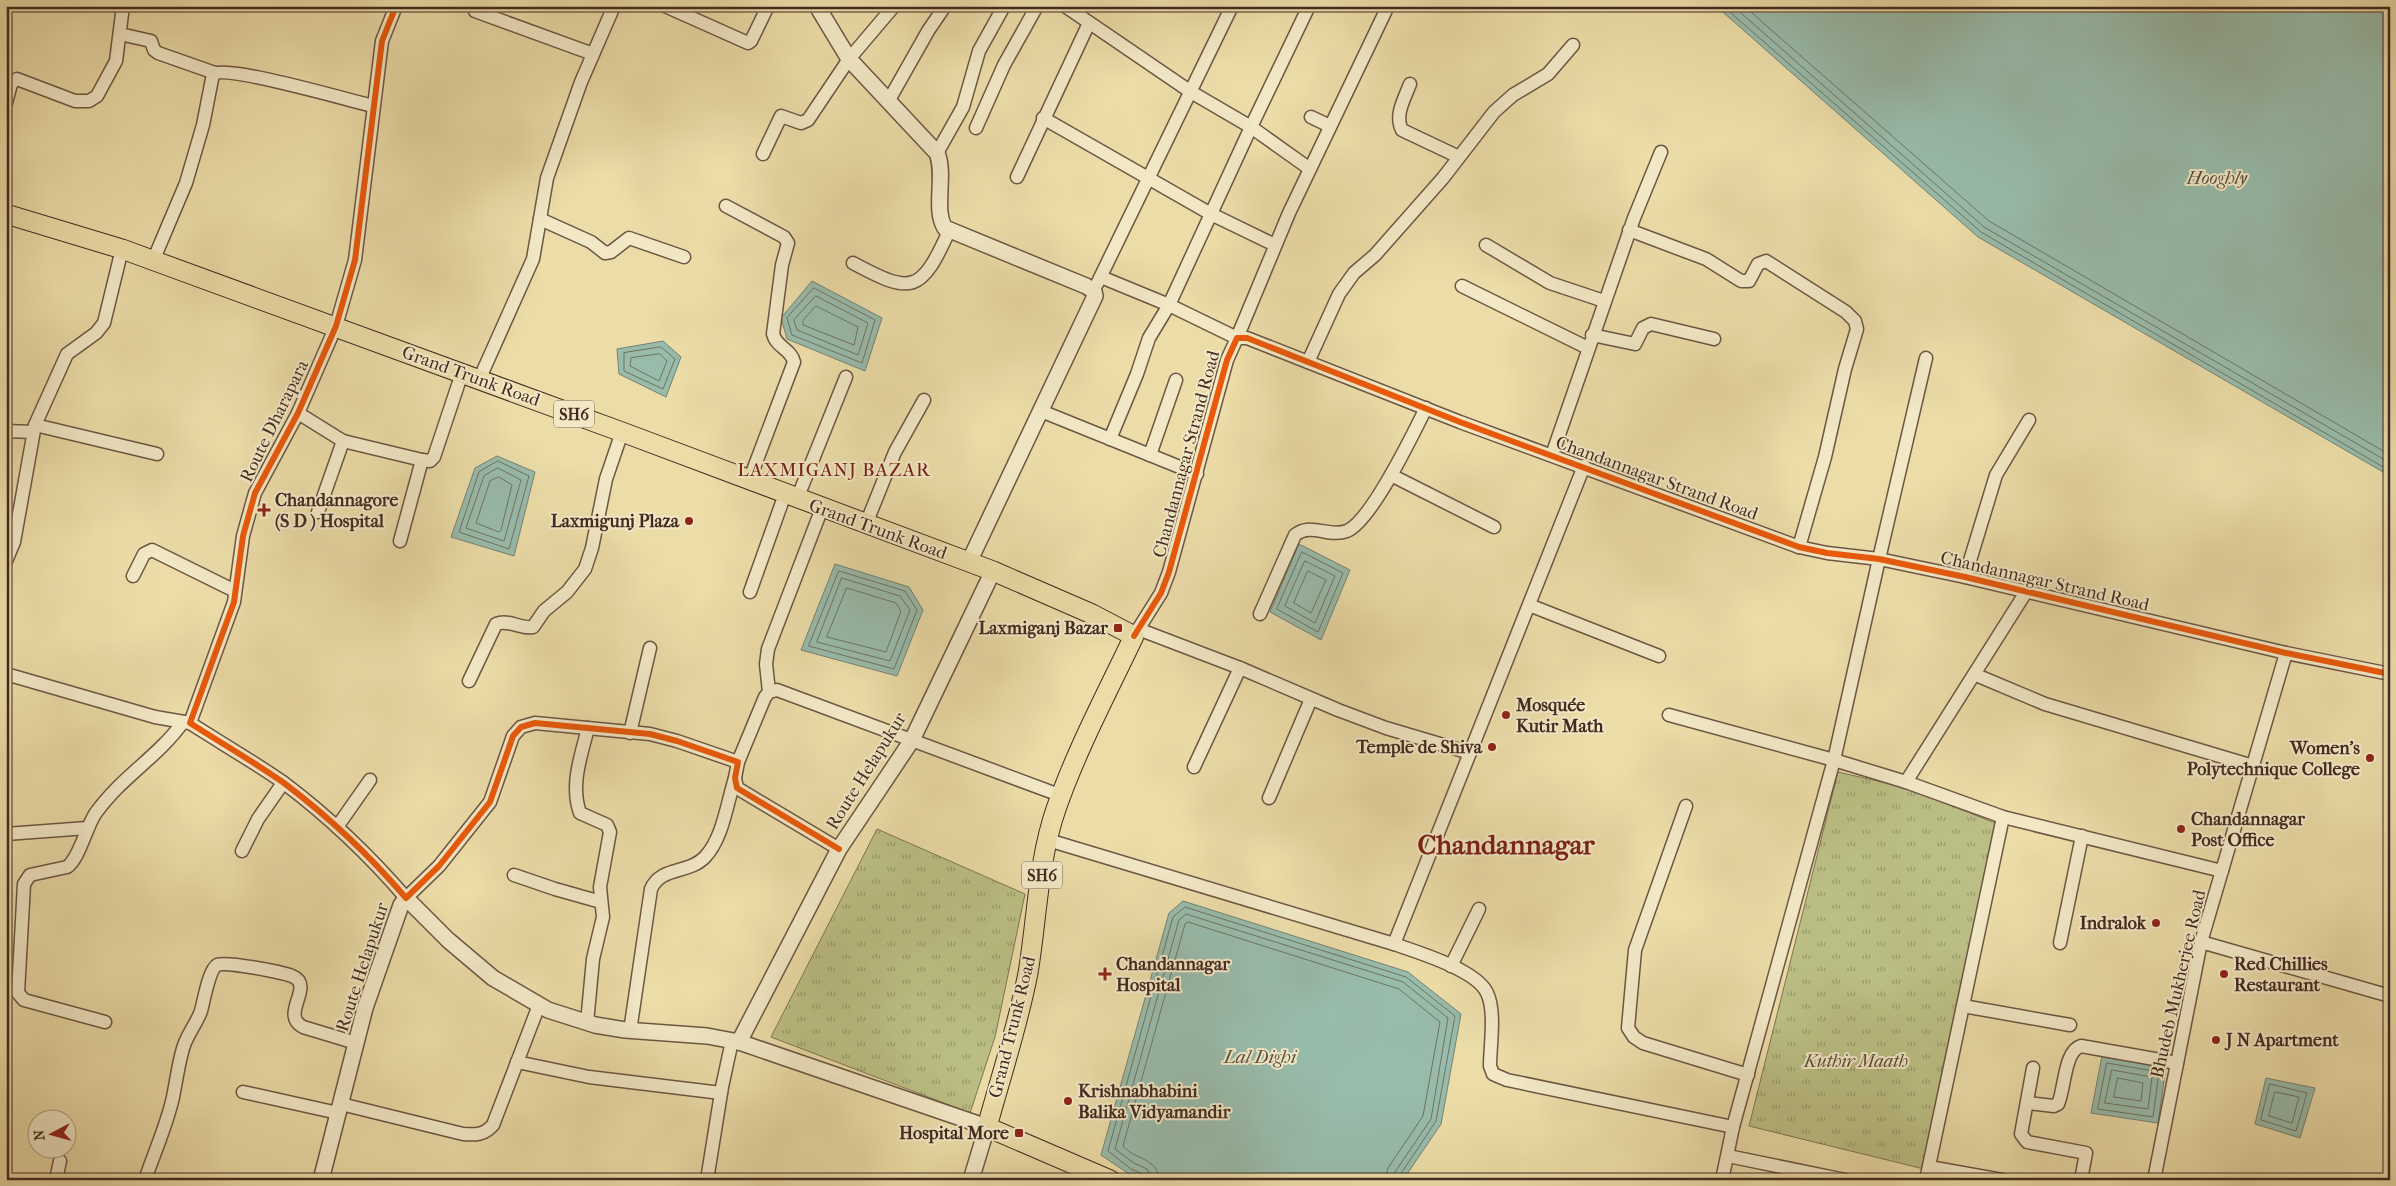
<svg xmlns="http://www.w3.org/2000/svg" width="2396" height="1186" font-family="'IM FELL French Canon',serif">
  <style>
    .grass { fill: url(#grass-tufts); stroke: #7f7453 }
    .water { fill: #98bbaa; stroke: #768173 }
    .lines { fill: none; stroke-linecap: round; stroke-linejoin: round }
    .shore { stroke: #6e7266; stroke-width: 1 }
    .ferry { stroke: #584e43; stroke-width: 1; stroke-dasharray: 6 5; stroke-linecap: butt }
    .minor-casing { stroke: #6d5643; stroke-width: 15 }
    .tertiary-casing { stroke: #6d5643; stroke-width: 18 }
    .primary-casing { stroke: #432a21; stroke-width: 21 }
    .minor { stroke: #f2e8c6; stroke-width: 12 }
    .tertiary { stroke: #f2e8c6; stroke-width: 15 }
    .primary { stroke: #ebdca8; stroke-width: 19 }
    .cycleway-casing { stroke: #f2e8c6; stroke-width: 9 }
    .cycleway { stroke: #e8590c; stroke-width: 6 }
    .poi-dot { fill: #8f2418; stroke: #f2e8c6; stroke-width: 2 }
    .labels { text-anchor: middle; stroke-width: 4; stroke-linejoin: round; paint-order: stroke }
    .shield { fill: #f2e8c6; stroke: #786352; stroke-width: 1 }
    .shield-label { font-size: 16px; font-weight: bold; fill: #432a21 }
    .street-label { font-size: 18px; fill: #432a21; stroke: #f2e8c6 }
    .poi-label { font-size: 18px; font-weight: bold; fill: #432a21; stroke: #f2e8c6; text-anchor: start }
    .park-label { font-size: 18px; font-style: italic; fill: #5b4835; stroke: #f2e8c6 }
    .water-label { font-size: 19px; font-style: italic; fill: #584e43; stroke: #f2e8c6 }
    .neighbourhood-label { font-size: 19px; letter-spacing: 1px; fill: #7a1f14; stroke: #f2e8c6 }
    .town-label { font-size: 28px; font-weight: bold; fill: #7a1f14; stroke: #f2e8c6 }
  </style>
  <defs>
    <pattern id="grass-tufts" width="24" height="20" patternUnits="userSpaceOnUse" patternTransform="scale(1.25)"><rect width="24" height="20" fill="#bbbf85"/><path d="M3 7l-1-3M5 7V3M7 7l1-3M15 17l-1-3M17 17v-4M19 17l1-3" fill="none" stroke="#9a9b6c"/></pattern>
  </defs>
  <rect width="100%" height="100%" fill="#ebdca8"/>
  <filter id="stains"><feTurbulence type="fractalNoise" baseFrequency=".004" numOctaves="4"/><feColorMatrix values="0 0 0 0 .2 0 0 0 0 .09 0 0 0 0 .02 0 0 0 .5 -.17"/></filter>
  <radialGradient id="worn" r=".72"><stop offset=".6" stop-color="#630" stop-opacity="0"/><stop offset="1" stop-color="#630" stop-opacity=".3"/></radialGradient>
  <g class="grass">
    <polygon points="1838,772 1904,787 1995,823 1924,1169 1749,1126"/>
    <polygon points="877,829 1025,894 995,1037 970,1113 771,1037"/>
  </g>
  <g class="water">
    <polygon points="1716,6 2390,6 2390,476 1978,237"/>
    <polygon points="812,281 882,318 865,371 787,339 781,318"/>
    <polygon points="663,341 681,357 666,397 619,374 617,349"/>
    <polygon points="497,456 535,472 514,556 451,537 475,468"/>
    <polygon points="1299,544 1350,570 1321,640 1270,612"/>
    <polygon points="835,564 909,587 923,610 897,676 801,650"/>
    <polygon points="1183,901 1408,972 1461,1014 1441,1124 1403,1180 1147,1180 1129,1174 1101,1155 1169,913"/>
    <polygon points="2102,1056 2166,1067 2158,1123 2091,1113"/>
    <polygon points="2266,1078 2315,1088 2300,1138 2255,1124"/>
  </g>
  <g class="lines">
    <g class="shore">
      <polyline points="1723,6 1981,232 2390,471"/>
      <polyline points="1733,6 1984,227 2390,463"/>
      <polyline points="1744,6 1989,221 2390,455"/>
      <polygon points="814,288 875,320 862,363 792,335 787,318"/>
      <polygon points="816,296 868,323 858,355 797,330 794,320"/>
      <polygon points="816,306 858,327 854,345 803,325 803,321"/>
      <polygon points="661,347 675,359 663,389 624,371 624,353"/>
      <polygon points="660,354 667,361 659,381 630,366 631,358"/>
      <polygon points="498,461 529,476 509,549 459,532 479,472"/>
      <polygon points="498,468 521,480 504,541 466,528 484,476"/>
      <polygon points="499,477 512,485 501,530 499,532 476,523 490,481"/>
      <polygon points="1302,552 1343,573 1318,632 1277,609"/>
      <polygon points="1305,561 1335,576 1315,623 1285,606"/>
      <polygon points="839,571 905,591 917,610 894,669 809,646"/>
      <polygon points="1308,571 1326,580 1311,613 1294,603"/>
      <polygon points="842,578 900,596 910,610 890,661 817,642"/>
      <polygon points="847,588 896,603 901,611 886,652 827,637"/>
      <polygon points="2107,1063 2159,1072 2153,1117 2098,1109"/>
      <polygon points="2112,1070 2152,1077 2148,1109 2105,1103"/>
      <polygon points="2118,1078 2143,1083 2141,1101 2114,1097"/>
      <polygon points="2270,1084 2307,1093 2296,1131 2261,1120"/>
      <polygon points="2275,1092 2299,1097 2292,1123 2269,1116"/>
      <polyline points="1145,1180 1143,1174 1131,1169 1108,1151 1173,917 1185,907 1406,977 1455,1016 1436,1121 1400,1175 1399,1180"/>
      <polyline points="1152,1180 1147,1169 1134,1163 1115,1149 1179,920 1186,914 1403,982 1448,1018 1431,1119 1395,1172 1393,1180"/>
      <path d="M1159,1180C1158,1157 1134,1160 1123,1146L1185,924L1188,922L1399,989L1440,1022L1423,1116L1388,1168L1385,1180"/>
    </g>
    <polyline class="ferry" points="2384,509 2390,496"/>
    <g class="minor-casing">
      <g id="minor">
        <path d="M396,6L382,41L355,260L336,326L298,413L255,493L243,536L234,602L190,723C221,743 254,762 284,783C329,817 370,856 406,898L439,866L490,802L513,736L521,727L535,723L650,734L677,741L738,762L735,778L737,788L839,849"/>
        <polyline points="665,6 748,43 751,41 768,6"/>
        <polyline points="1065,6 1191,92 1251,127 1310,169"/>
        <polyline points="475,11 593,54"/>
        <polyline points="120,34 151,41 154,50 158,53 215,73"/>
        <path d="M1410,84C1405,98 1394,115 1402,130L1459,157"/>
        <polyline points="889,100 928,31 945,6"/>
        <polyline points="6,103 11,84 17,79 75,101 89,101 97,96 116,61 123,6"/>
        <polyline points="1311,117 1330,126"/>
        <polyline points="1043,118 1211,214 1275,245"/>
        <polyline points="976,128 1004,65 1037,6"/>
        <polyline points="937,153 963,107 979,51 1004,6"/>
        <polyline points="763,154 781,116 801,123 808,120 849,59 894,6"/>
        <polyline points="1017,177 1089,23"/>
        <path d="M726,206L784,237L788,243L782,265L773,334C776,347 791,349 794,362L749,481"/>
        <polyline points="540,219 591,242 605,253 611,252 629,238 684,257"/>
        <polyline points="1629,230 1706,259 1741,281 1749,281 1758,264 1766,261 1846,312 1855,321 1857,329 1845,369 1825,457 1799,547"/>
        <polyline points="1486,245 1550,283 1604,301"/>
        <path d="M153,261L186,183L203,125L213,74C228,65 348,100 373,106"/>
        <path d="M853,263C912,295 921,293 949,231"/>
        <polyline points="1101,277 1169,305 1237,338 1289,213 1388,6"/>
        <polyline points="1097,284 1232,6"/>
        <polyline points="1462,286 1588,348"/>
        <polyline points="1592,335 1635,344 1643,328 1651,324 1714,339"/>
        <polyline points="1308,362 1339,294 1354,273 1375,255 1443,178 1494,112 1513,95 1548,74 1573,45"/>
        <polyline points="479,380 533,259 547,178 581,82 614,6"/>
        <polyline points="1041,411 1197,474"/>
        <polyline points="298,413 343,441 422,460"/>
        <polyline points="35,425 157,454"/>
        <polyline points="6,431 33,432"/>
        <polyline points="1110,439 1137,374 1149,338 1169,305 1251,127 1309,6"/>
        <polyline points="1150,455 1176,380"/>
        <polyline points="1552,455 1634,218 1661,152"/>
        <polyline points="1391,475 1494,527"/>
        <polyline points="797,499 846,377"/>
        <polyline points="318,512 343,441"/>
        <polyline points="866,524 895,452 924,400"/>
        <polyline points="400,541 422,460 430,461 434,457 462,373"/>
        <polyline points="6,561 14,542 35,425 67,354 96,333 104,323 122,249"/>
        <polyline points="133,576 144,554 152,550 235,591"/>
        <polyline points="1965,577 1996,475 2029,420"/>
        <polyline points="750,592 785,494"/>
        <polyline points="1529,605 1659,656"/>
        <path d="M1260,614L1295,535C1311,522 1329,538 1347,531C1372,520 1413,434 1426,408"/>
        <polyline points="1138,629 1240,668 1338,710 1386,728 1470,753"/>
        <polyline points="1134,636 1161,593 1169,572 1227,360 1237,338 1247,338 1460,422 1799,547 1827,553 1879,559 1965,577 2286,653 2390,674"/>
        <polyline points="6,674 155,717 190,723"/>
        <polyline points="1976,675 2045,704 2253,766"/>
        <path d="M469,681L496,624C509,619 520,629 533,627L544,611L567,592L585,569L592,548L606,479L622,432"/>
        <polyline points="769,692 766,664 768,649 822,508"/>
        <polyline points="1669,715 1834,760 1906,782 2003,817 2222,871"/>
        <polyline points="630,733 650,648"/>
        <polyline points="738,762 765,697 769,692 777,690 1062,796"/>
        <polyline points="1194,767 1240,668"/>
        <polyline points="1906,782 2026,592"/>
        <polyline points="1269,798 1311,699"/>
        <polyline points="1686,806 1635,950 1628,1028 1634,1037 1643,1043 1748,1075"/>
        <polyline points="337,827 370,780"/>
        <polyline points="6,834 87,828"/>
        <path d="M1048,840L1394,944C1417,952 1477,970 1487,993C1496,1011 1490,1046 1490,1066L1493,1074L1507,1080L1733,1127"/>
        <polyline points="242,851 258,819 283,783"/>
        <polyline points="514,875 555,889 601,902"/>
        <polyline points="2201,942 2390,996"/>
        <polyline points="2060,943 2082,836"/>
        <polyline points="1394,944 1584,466"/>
        <polyline points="1451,966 1479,909"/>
        <polyline points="1963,1006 2070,1025"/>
        <path d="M105,1022L24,1000L18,993L24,884L30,875L67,867C79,859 86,828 95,814C120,778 158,757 183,722"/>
        <path d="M587,1023L593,959L603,917L600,887L610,832L607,825L580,813C570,785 581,756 588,728"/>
        <path d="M630,1031L651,889C661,866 689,874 705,857C723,838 727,803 735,778"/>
        <polyline points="517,1062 589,1077 721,1093"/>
        <polyline points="2033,1068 2021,1134 2027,1142 2086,1153 2081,1180"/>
        <polyline points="243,1092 338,1113"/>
        <path d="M2027,1103L2054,1106L2058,1104C2065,1089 2064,1051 2081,1046L2177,1063"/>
        <path d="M341,1104L463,1134C476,1135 484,1135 493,1125L539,1005"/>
        <polyline points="1728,1156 1845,1180"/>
        <polyline points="1929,1167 2002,1180"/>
        <polyline points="56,1180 60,1161"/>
        <path d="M145,1180C154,1153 167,1125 173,1097C176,1082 178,1067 182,1052C185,1037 196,1025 201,1011C204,1000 209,970 217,965C226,961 281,972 292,976C316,986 279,1014 303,1027L356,1043"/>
        <polyline points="707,1180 722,1087 732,1041"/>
        <polyline points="1722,1180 1733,1127 1834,760 1879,559 1926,358"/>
        <polyline points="1926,1180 2003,817"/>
        <polyline points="2154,1180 2201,942 2286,653"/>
      </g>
    </g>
    <g class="tertiary-casing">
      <g id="tertiary">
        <path d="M817,6L849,59L937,153C946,175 933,210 945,228L1086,286L1094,291L1095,296L969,562"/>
        <polyline points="739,1042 839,849 912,740 993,571"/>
        <polyline points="321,1180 365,1008 401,905 406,898 448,940 493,978 548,1010 595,1025 625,1030 707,1036 739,1042 987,1127 971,1180"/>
      </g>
    </g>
    <g class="primary-casing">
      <path id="primary" d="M6,214L122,249L622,432L993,571L1092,614L1134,636C1107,693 1077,749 1056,809C1038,861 1037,919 1028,973C1018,1025 1001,1076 987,1127L1110,1180"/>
    </g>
    <use href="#minor" class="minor"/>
    <use href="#tertiary" class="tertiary"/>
    <use href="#primary" class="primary"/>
    <g class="cycleway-casing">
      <g id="cycleway">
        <path d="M396,6L382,41L355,260L336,326L298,413L255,493L243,536L234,602L190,723C221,743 254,762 284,783C329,817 370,856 406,898L439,866L490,802L513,736L521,727L535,723L650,734L677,741L738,762L735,778L737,788L839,849"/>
        <polyline points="1134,636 1161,593 1169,572 1227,360 1237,338 1247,338 1460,422 1799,547 1827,553 1879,559 1965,577 2286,653 2390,674"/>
      </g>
    </g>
    <use href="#cycleway" class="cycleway"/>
  </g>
  <g class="poi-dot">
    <path d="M261.5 502.5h5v5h5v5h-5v5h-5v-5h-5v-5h5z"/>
    <circle cx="689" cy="521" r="5"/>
    <rect x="1113" y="623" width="10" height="10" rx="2.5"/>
    <circle cx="1506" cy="715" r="5"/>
    <circle cx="1492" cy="747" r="5"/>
    <circle cx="2370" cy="758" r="5"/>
    <circle cx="2181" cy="829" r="5"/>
    <circle cx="2156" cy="923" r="5"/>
    <path d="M1102.5 966.5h5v5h5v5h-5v5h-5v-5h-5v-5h5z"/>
    <circle cx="2224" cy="974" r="5"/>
    <circle cx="2216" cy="1040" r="5"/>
    <circle cx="1068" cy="1101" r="5"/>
    <rect x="1014" y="1128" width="10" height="10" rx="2.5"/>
  </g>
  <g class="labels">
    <g class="shield">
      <rect x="554" y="400.5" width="40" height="27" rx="4"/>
      <rect x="1022" y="861.5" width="40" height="27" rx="4"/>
    </g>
    <g class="shield-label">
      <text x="574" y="420">SH6</text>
      <text x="1042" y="881">SH6</text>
    </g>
    <g class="street-label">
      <text transform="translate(471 376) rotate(20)" y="6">Grand Trunk Road</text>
      <text transform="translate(274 421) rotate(-64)" y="6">Route Dharapara</text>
      <text transform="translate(1186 454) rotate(-75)" y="6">Chandannagar Strand Road</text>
      <text transform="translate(1657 478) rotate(20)" y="6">Chandannagar Strand Road</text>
      <text transform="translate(878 529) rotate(20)" y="6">Grand Trunk Road</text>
      <text transform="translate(2045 581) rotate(13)" y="6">Chandannagar Strand Road</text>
      <text transform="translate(866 771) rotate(-58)" y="6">Route Helapukur</text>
      <text transform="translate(362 967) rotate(-72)" y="6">Route Helapukur</text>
      <text transform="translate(2178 984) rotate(-77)" y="6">Bhudeb Mukherjee Road</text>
      <text transform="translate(1012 1027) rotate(-76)" y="6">Grand Trunk Road</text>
    </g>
    <g class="poi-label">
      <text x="275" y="506">Chandannagore<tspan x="275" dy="21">(S D ) Hospital</tspan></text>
      <text x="679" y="527" text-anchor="end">Laxmigunj Plaza</text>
      <text x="1108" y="634" text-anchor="end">Laxmiganj Bazar</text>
      <text x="1516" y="711">Mosquée<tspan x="1516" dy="21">Kutir Math</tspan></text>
      <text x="1482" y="753" text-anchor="end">Temple de Shiva</text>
      <text x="2360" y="754" text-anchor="end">Women's<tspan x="2360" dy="21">Polytechnique College</tspan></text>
      <text x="2191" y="825">Chandannagar<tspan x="2191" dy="21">Post Office</tspan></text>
      <text x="2146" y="929" text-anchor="end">Indralok</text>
      <text x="1116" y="970">Chandannagar<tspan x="1116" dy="21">Hospital</tspan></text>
      <text x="2234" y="970">Red Chillies<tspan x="2234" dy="21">Restaurant</tspan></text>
      <text x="2226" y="1046">J N Apartment</text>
      <text x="1078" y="1097">Krishnabhabini<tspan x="1078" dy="21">Balika Vidyamandir</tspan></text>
      <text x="1009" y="1139" text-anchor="end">Hospital More</text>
    </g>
    <g class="park-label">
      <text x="1856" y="1067">Kuthir Maath</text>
    </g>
    <g class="water-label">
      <text x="2217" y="184">Hooghly</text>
      <text x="1260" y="1063">Lal Dighi</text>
    </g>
    <g class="neighbourhood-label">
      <text x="834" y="476">LAXMIGANJ BAZAR</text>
    </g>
    <g class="town-label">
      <text x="1506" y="854">Chandannagar</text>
    </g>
  </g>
  <rect width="2396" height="1186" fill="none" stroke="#ebdca8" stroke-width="25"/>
  <rect x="8" y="8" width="2381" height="1171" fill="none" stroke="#432a21" stroke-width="2.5"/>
  <rect x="12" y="12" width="2371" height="1161" fill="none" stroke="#432a21"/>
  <g transform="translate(52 1134) rotate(264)"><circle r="24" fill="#f2e8c6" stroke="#ac9c84"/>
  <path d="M0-4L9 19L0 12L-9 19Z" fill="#8f2418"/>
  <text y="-8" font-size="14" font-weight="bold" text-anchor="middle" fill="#432a21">N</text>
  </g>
  <rect width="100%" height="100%" filter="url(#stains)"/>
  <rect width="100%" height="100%" fill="url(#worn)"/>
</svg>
